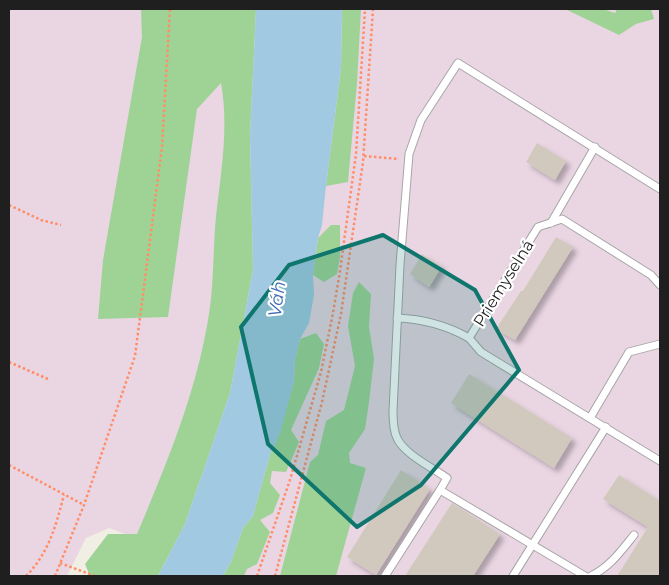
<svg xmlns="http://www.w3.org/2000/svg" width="669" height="585" font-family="Montserrat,sans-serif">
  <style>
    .industrial { fill: #ead6e3 }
    .forest { fill: #9fd396 }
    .water { fill: #a1cae2 }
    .building { fill: #d1c9bd; filter: url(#shadow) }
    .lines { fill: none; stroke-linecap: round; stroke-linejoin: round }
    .service-casing { stroke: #a6a6a6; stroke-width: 9 }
    .path { stroke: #ff8d67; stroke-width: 2.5; stroke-dasharray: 2.5 2.5; stroke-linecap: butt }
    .service { stroke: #fff; stroke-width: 7 }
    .marked { fill: #0f766e; fill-opacity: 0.2; stroke: #0f766e; stroke-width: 4; stroke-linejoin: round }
    .labels { text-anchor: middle; stroke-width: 4.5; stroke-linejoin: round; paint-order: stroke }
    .street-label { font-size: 16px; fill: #1f1f1f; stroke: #fff }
    .water-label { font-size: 18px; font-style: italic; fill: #436cb7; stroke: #fff }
  </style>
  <defs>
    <filter id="shadow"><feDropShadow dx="4.5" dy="4.5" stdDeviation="2.5" flood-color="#0004"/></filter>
  </defs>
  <rect width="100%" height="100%" fill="#f1eee4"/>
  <polygon class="industrial" points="9,9 660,9 660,576 238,576 109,528 86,538 67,576 9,576"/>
  <g class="forest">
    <path d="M141,9H256L250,136L253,270L230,393L185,524L158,576H90L85,564L108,534H137C167,463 197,391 209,314C214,282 213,248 216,216C221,172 229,127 221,83L197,109L168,317L98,319L103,260L142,37Z"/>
    <polygon points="342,9 361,9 357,84 348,182 326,186 341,68"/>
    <polygon points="565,9 603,9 615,13 617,9 651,9 654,19 636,24 619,35"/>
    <polygon points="331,225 340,225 340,257 337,274 324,282 313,275 318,238"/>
    <polygon points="359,282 371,294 369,327 374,359 369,402 365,429 349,453 350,463 366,468 336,576 280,576 310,462 318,455 326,421 344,410 355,366 348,326 353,293"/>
    <polygon points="316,333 324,344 319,368 291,430 299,442 286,472 272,471 270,483 280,495 273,513 260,520 270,532 257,564 247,569 244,576 223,576 231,562 243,528 253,516 271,451 294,382 295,360 300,339"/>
  </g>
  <polygon class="water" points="256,9 342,9 341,68 326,186 322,225 318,238 313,275 314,295 309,323 300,339 295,360 294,382 281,430 273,451 271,451 253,516 243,528 231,562 223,576 158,576 185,524 230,393 253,270 250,136"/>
  <g class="building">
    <polygon points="537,143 566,161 555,180 526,162"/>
    <polygon points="556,237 573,247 515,340 496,329 521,291 523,291"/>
    <polygon points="422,254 442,266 429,287 410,274"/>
    <polygon points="469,374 572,438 554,468 451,403"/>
    <polygon points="401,470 430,489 376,575 347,557"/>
    <polygon points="619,475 660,501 660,576 617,576 648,527 603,499"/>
    <polygon points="452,503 500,534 473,576 405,576"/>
  </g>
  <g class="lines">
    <g class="service-casing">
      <g id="service">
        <polyline points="551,223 595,147"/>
        <polyline points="660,285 651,275 562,219 538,227 469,338 481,352 660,461"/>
        <path d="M397,318C424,319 446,325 469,338"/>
        <polyline points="590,418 629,352 660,344"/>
        <polyline points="385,576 440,490"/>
        <polyline points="513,576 606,427"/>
        <path d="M585,576L440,490L447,478C433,468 404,454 397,438C393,430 393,420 393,411L400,265L409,154L421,120L458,63L660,189"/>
        <path d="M591,576C610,567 621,551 634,535"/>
      </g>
    </g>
    <g class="path">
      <polyline points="364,156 399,159"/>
      <polyline points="9,205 41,220 61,225"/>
      <polyline points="9,362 48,379"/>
      <polyline points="9,465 84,505"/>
      <polyline points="60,563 95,576"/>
      <path d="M26,576C49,553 56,525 64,495"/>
      <polyline points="55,576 84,505 135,356 162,147 170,9"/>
      <polyline points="257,576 290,480 321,372 333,313 340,271 356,154 365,9"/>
      <polyline points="275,576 322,402 341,314 363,162 373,9"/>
    </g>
    <use href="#service" class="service"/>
  </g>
  <path class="marked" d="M383,235L475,290L519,370L421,485L357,527L268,444L241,327L289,265Z"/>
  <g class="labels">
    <g class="street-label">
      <text transform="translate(503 283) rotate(-58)" y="6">Priemyselná</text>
    </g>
    <g class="water-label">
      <text transform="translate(277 299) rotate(-82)" y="6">Váh</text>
    </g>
  </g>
  <rect width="669" height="585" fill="none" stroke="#1f1f1f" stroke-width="20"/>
</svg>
